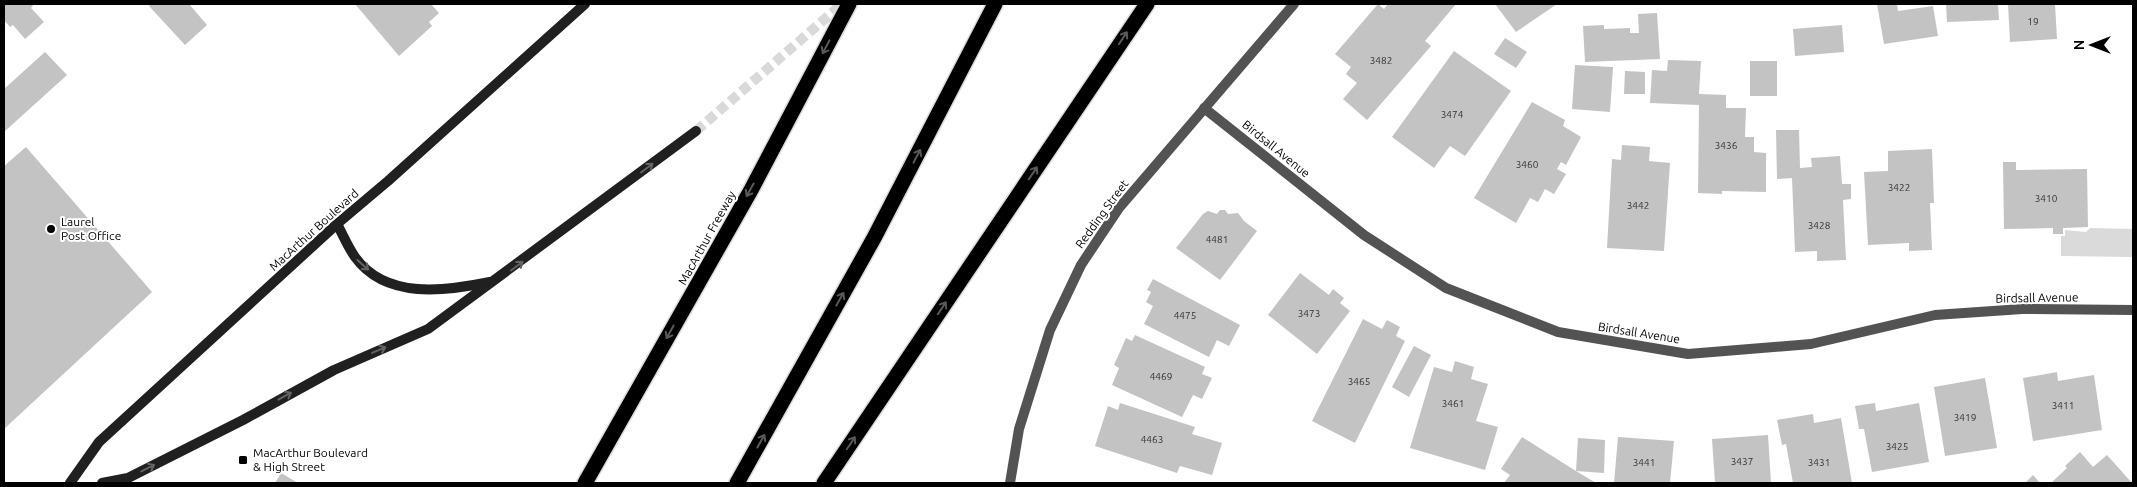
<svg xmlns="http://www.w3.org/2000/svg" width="2137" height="487" font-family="Ubuntu,sans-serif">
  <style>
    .green { fill: #dadada }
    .building { fill: #c3c3c3 }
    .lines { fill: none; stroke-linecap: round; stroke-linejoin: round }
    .secondary-tunnel { stroke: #d9d9d9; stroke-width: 10; stroke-dasharray: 10 5; stroke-linecap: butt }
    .highway-casing { stroke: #dbdbdb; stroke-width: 18 }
    .street { stroke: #535353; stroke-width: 10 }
    .secondary { stroke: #202020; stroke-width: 10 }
    .highway { stroke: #000; stroke-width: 15 }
    .oneway { stroke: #595959 }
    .oneway2 { stroke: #636363 }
    .poi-dot { fill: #000; stroke: #fff; stroke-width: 2 }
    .labels { text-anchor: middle; stroke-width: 4; stroke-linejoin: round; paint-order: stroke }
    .number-label { font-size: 10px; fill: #313131 }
    .street-label { font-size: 12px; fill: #000; stroke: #fff }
    .poi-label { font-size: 12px; fill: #000; stroke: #fff; text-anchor: start }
  </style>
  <rect width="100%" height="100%" fill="#fff"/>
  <polygon class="green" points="2090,228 2133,229 2133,257 2061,256 2061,236 2065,236 2065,230 2086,232"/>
  <g class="building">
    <polygon points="4,4 34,4 31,8 44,22 25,39 13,25 10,27 4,20"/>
    <polygon points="151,4 189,4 207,25 185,45 149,6"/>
    <polygon points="355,4 431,4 439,13 429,22 432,26 399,56"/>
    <polygon points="1378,4 1384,9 1388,4 1456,4 1425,41 1431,46 1367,120 1343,99 1357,83 1346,74 1351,67 1335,54"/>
    <polygon points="1495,4 1557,4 1516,32"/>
    <polygon points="1877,4 1897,4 1898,11 1933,6 1938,36 1884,44"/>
    <polygon points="1946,4 1998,4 1999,20 1947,22"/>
    <polygon points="2008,4 2055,4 2057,39 2010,42"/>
    <polygon points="1657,13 1660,59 1585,62 1583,26 1604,25 1604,29 1630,28 1630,33 1639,33 1638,14"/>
    <polygon points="1842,25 1844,52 1795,56 1793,29"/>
    <polygon points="1505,38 1527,52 1516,68 1494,54"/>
    <polygon points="1454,51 1511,91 1465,156 1450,146 1434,168 1392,137"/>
    <polygon points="45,52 67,75 4,132 4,89"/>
    <polygon points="1668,60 1701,61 1699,94 1726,95 1726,108 1746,108 1745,137 1754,137 1754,152 1766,153 1766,192 1722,191 1722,194 1698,193 1699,105 1650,103 1652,70 1667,71"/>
    <rect x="1750" y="61" width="27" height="35"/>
    <polygon points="1575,65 1613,67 1610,112 1572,109"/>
    <polygon points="1625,71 1645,72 1645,94 1624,94"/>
    <polygon points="1532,102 1565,120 1563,126 1581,137 1566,165 1561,162 1557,169 1566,174 1554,194 1545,189 1538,202 1530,198 1516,223 1474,198"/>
    <polygon points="1776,130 1799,130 1800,168 1812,167 1811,158 1840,156 1842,184 1851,184 1851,199 1843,200 1846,260 1817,261 1817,251 1795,252 1792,178 1777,179"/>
    <polygon points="1622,145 1650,147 1649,161 1670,163 1664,251 1607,248 1612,159 1621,160"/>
    <polygon points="26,147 152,292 4,429 4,166"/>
    <polygon points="1932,149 1934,203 1930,203 1932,250 1909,251 1909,243 1868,245 1864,172 1888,171 1888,151"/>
    <polygon points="2003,162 2016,162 2016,170 2087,169 2088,227 2063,228 2063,234 2053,234 2053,228 2004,229"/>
    <polygon points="1220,210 1225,210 1228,214 1238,213 1244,221 1257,231 1220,280 1176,248 1203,214 1208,211 1217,214"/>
    <polygon points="1300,273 1329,295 1333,289 1344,298 1340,303 1350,311 1317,354 1268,315"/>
    <polygon points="1153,279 1240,325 1229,346 1217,340 1209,357 1144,324 1153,306 1146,302 1151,292 1147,290"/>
    <polygon points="1363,319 1382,329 1387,320 1400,327 1396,336 1405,341 1355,443 1312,421"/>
    <polygon points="1135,335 1205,367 1202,374 1212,378 1202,399 1193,395 1182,417 1112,385 1119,368 1114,365 1126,338 1132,341"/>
    <polygon points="1414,346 1431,355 1409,397 1392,387"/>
    <polygon points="1455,361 1474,367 1471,379 1488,384 1476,421 1498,427 1485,470 1410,448 1434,367 1452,372"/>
    <polygon points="2057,372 2058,381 2094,375 2102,430 2033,441 2023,378"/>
    <polygon points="1985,378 1997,448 1945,456 1934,387"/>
    <polygon points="1120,403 1195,427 1192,434 1222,443 1212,475 1180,466 1177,473 1095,446 1108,406 1118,410"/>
    <polygon points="1875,403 1876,411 1919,403 1929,462 1872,472 1864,429 1859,429 1855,406"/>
    <polygon points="1813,414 1814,423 1841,418 1852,483 1793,483 1786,444 1782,445 1777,420"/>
    <polygon points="1768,435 1771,483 1715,483 1712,439"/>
    <polygon points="1522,437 1576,471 1596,483 1504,483 1510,475 1501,469"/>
    <polygon points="1618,437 1674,441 1670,483 1614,483"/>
    <polygon points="1578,438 1605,440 1604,473 1576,471"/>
    <polygon points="2080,452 2093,467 2107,455 2132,483 2051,483 2067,468 2065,466"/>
    <polygon points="281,473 298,483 275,483"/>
    <polygon points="2033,475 2040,483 2025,483"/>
  </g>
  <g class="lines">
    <polyline class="secondary-tunnel" points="696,131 842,4"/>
    <g class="highway-casing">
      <g id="highway">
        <polyline points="585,483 751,190 849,4"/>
        <polyline points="737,483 874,238 995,4"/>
        <polyline points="824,483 1147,4"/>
      </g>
    </g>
    <g class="street">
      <polyline points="1204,108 1364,235 1446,288 1558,332 1688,354 1811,344 1935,315 2022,309 2133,310"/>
      <polyline points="1010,483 1019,429 1050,330 1081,265 1119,208 1294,4"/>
    </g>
    <g class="secondary">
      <path d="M337,224C343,235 348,247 355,257C386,300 446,291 490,282"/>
      <polyline points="70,483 99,442 337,224 388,181 585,4"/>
      <polyline points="102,483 128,478 243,420 334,370 428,329 696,131"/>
    </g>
    <use href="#highway" class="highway"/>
  </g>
  <defs><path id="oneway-shaft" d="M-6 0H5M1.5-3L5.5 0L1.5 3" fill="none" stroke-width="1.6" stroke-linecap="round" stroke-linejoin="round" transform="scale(1.25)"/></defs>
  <g class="oneway">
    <use href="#oneway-shaft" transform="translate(1123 38) rotate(-56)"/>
    <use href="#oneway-shaft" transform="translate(826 47) rotate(118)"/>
    <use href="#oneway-shaft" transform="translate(917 156) rotate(-62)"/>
    <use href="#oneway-shaft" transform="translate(1033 173) rotate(-56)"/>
    <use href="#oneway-shaft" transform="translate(750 190) rotate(119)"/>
    <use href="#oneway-shaft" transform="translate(840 299) rotate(-61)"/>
    <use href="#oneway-shaft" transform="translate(942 308) rotate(-56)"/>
    <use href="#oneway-shaft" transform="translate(670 332) rotate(119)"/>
    <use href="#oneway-shaft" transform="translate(761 441) rotate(-61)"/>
    <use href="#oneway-shaft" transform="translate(851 443) rotate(-56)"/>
  </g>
  <g class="oneway2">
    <use href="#oneway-shaft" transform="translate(647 168) rotate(-37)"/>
    <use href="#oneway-shaft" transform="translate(363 265) rotate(42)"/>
    <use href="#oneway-shaft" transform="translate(517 266) rotate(-37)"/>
    <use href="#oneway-shaft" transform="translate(379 350) rotate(-23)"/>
    <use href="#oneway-shaft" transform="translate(285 396) rotate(-29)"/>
    <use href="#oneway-shaft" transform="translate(148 468) rotate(-27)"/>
  </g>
  <g class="poi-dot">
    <circle cx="51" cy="229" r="5"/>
    <rect x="238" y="455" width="10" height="10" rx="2.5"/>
  </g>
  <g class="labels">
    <g class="number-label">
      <text x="2033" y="25">19</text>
      <text x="1381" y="64">3482</text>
      <text x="1452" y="118">3474</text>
      <text x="1726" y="149">3436</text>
      <text x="1527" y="168">3460</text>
      <text x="1899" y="191">3422</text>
      <text x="2046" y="202">3410</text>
      <text x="1638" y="209">3442</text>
      <text x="1819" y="229">3428</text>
      <text x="1217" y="243">4481</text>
      <text x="1309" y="317">3473</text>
      <text x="1185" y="319">4475</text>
      <text x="1161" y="380">4469</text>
      <text x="1359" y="385">3465</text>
      <text x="1453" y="407">3461</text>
      <text x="2063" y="409">3411</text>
      <text x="1965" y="421">3419</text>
      <text x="1152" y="443">4463</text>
      <text x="1897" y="450">3425</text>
      <text x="1742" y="465">3437</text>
      <text x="1644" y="466">3441</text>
      <text x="1819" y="466">3431</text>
    </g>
    <g class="street-label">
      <text transform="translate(1276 149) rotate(39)" y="4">Birdsall Avenue</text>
      <text transform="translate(1102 214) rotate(-54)" y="4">Redding Street</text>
      <text transform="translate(314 230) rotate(-42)" y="4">MacArthur Boulevard</text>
      <text transform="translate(707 238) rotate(-61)" y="4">MacArthur Freeway</text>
      <text transform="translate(2037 298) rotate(-1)" y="4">Birdsall Avenue</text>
      <text transform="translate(1639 333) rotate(9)" y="4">Birdsall Avenue</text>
    </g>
    <g class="poi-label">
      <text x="61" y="226">Laurel<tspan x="61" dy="14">Post Office</tspan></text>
      <text x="253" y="457">MacArthur Boulevard<tspan x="253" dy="14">&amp; High Street</tspan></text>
    </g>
  </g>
  <rect width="2137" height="487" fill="none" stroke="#000000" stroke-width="10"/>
  <g transform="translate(2092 45) rotate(270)" stroke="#ffffff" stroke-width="4" paint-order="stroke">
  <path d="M0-4L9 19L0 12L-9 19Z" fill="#000000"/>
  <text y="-8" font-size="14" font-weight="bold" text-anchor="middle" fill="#000000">N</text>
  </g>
</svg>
